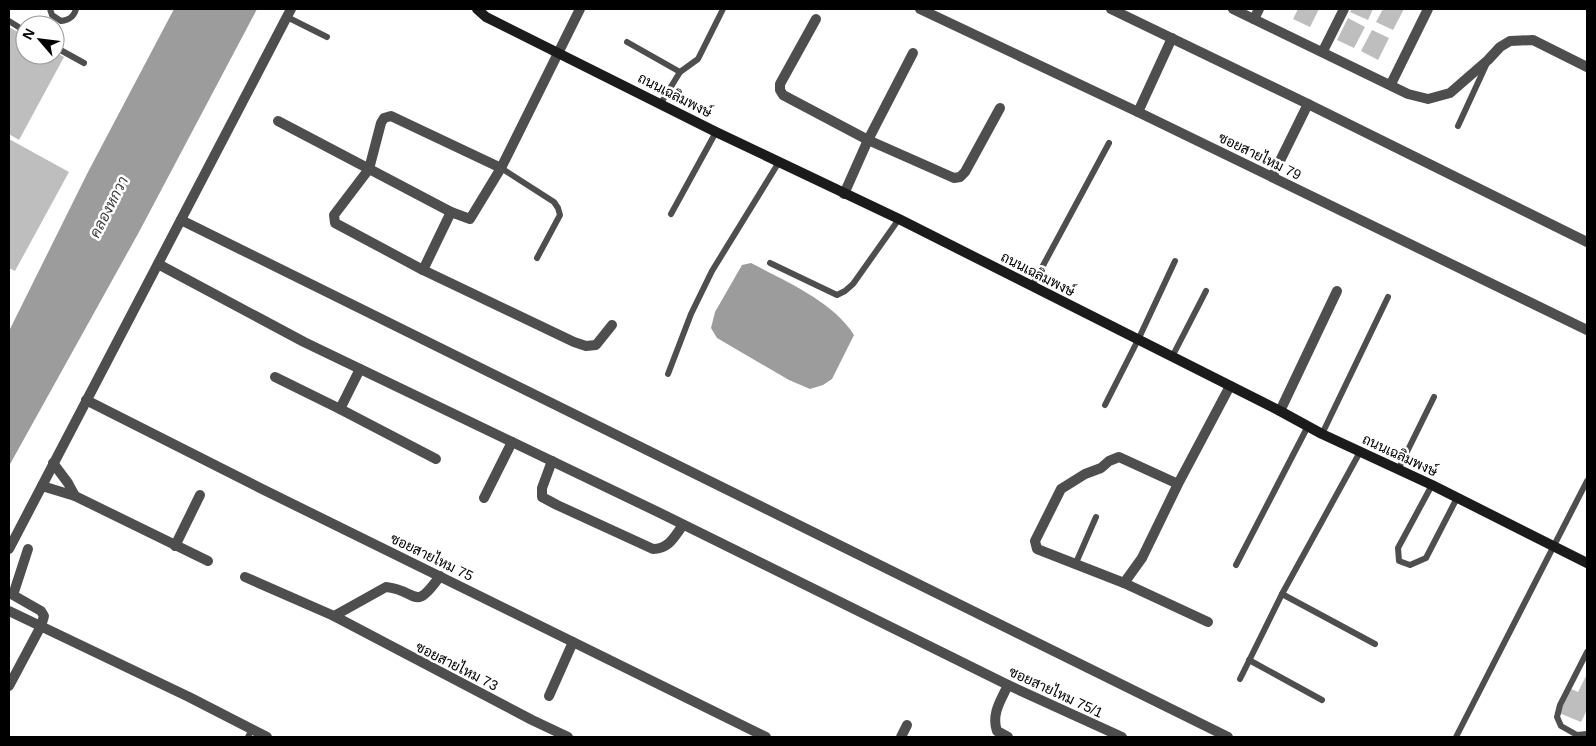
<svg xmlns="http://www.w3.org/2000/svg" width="1596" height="746" font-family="Arial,Sarabun,sans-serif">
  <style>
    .water { fill: #9c9c9c }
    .building { fill: #bebebe }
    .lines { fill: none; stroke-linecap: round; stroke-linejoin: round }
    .service { stroke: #4e4e4e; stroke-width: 6 }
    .minor { stroke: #4e4e4e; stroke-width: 10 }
    .secondary { stroke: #1b1b1b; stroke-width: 10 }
    .labels { text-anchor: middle; stroke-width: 5; stroke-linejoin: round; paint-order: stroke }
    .street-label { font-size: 14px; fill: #000; stroke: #fff }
    .water-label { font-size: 15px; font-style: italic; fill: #3d3d3d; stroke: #fff }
  </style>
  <rect width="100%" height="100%" fill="#fff"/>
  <g class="water">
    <polygon points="174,9 257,9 139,232 9,466 9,331 88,172"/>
    <path d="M751,263C785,281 834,302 854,335L832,379L823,385L810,389L789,380L717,338L711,328L715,312L742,265Z"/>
  </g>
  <g class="building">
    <polygon points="1298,9 1319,9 1310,27 1293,19"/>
    <polygon points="1352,9 1373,9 1368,20 1350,12"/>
    <polygon points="1383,9 1404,9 1393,30 1376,22"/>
    <polygon points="1348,18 1365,27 1354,48 1337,40"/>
    <polygon points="9,27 25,36 25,55 55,55 55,52 64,57 19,140 9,134"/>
    <polygon points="1372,30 1389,38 1378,60 1361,51"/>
    <polygon points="9,139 69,172 15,271 9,268"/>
    <polygon points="1587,674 1587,710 1581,722 1559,713 1571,689 1578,692"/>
  </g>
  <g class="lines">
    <g class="service">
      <path d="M50,9L52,15L61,21C69,20 74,17 76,9"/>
      <polyline points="287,17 327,37"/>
      <polyline points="9,21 25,31"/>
      <polyline points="627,42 680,72"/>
      <polyline points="55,47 84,63"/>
      <polyline points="661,103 680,72 698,59 723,9"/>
      <polyline points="1458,126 1487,63"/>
      <polyline points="501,168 554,202 558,208 560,215 537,258"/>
      <polyline points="671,214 716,132"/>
      <polyline points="770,263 837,295 845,291 853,284 899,219"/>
      <polyline points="1032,286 1109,143"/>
      <polyline points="1172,357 1206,291"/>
      <polyline points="668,374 691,314 712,271 779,162"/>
      <polyline points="1105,405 1138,340 1175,261"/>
      <polyline points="1322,434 1388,297"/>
      <polyline points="1398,470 1434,397"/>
      <polyline points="1432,485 1398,548 1399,561 1410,565 1426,558 1457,498"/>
      <polyline points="1075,565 1096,517"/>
      <polyline points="1236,565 1308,426"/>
      <polyline points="1282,594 1375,644"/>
      <polyline points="1587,652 1560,705 1557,717 1561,726 1577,735 1587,734"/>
      <polyline points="1249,660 1322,700"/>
      <polyline points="1240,679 1282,594 1360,452"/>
      <polyline points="248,737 252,729"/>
      <polyline points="1456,737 1587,481"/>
    </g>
    <g class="minor">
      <polyline points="920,9 1138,112 1587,330"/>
      <polyline points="1111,9 1308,104 1587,242"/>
      <polyline points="1233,9 1408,94 1428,99 1450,93 1488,60 1500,47 1510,41 1533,40 1587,67"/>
      <polyline points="816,19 780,84 780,90 783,95 868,140 954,178 960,177 965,172 1000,108"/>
      <polyline points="1254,19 1259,9"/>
      <polyline points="1323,51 1344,9"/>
      <polyline points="1391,84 1428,9"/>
      <polyline points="1138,112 1172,38"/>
      <polyline points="278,121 451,212"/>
      <polyline points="501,168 391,116 384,118 381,123 369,169 334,215 335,223 423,270 574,342 586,346 596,345 612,325"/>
      <polyline points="1272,177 1308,104"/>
      <polyline points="844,194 868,140 913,53"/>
      <polyline points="181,220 1228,737"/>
      <polyline points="158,264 304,342 660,513 1008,685 1122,737"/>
      <polyline points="423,270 451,212 470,219 501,168 580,9"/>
      <polyline points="275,377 340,409 436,459"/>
      <polyline points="86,400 260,488 766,737"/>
      <polyline points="340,409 360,369"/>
      <polyline points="1280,411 1337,291"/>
      <path d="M552,461L542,488V497L557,505L653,549C669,549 674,537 683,525"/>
      <polyline points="53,463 68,483 75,496"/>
      <polyline points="1178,484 1119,457 1109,461 1101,468 1085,474 1061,489 1035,541 1037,549 1124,583 1142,558 1178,484 1230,386"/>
      <polyline points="42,486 75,496 208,561"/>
      <polyline points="484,498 512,442"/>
      <polyline points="175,546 200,495"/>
      <polyline points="9,549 291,9"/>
      <path d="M245,577L334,616L386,587C418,590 413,614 440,576"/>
      <polyline points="1124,583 1208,622"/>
      <polyline points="9,611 189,697 267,737"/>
      <polyline points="334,616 532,720 568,737"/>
      <polyline points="9,686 41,626 44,616 41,611 13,595 28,549"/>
      <polyline points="549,696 573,642"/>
      <polyline points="901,737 907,725"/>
      <path d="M1008,737L997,731C991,714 1001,700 1008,685"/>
    </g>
    <polyline class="secondary" points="477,9 486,17 716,132 899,219 1280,411 1322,434 1432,485 1587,563"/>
  </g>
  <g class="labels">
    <g class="street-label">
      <text transform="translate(675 95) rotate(27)" y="5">ถนนเฉลิมพงษ์</text>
      <text transform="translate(1260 156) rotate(26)" y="5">ซอยสายไหม 79</text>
      <text transform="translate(1038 274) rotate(27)" y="5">ถนนเฉลิมพงษ์</text>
      <text transform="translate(1400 455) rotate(25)" y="5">ถนนเฉลิมพงษ์</text>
      <text transform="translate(432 557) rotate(26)" y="5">ซอยสายไหม 75</text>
      <text transform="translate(457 666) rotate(27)" y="5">ซอยสายไหม 73</text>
      <text transform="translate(1056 692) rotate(25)" y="5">ซอยสายไหม 75/1</text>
    </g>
    <g class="water-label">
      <text transform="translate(109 207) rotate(-63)" y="5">คลองหกวา</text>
    </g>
  </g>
  <rect width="1596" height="746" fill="none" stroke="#000000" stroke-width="20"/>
  <g transform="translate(40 40) rotate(298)"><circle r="24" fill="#ffffff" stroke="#999999"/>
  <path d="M0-4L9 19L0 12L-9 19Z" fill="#000000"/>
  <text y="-8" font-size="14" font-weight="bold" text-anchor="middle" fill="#000000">N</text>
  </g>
</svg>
